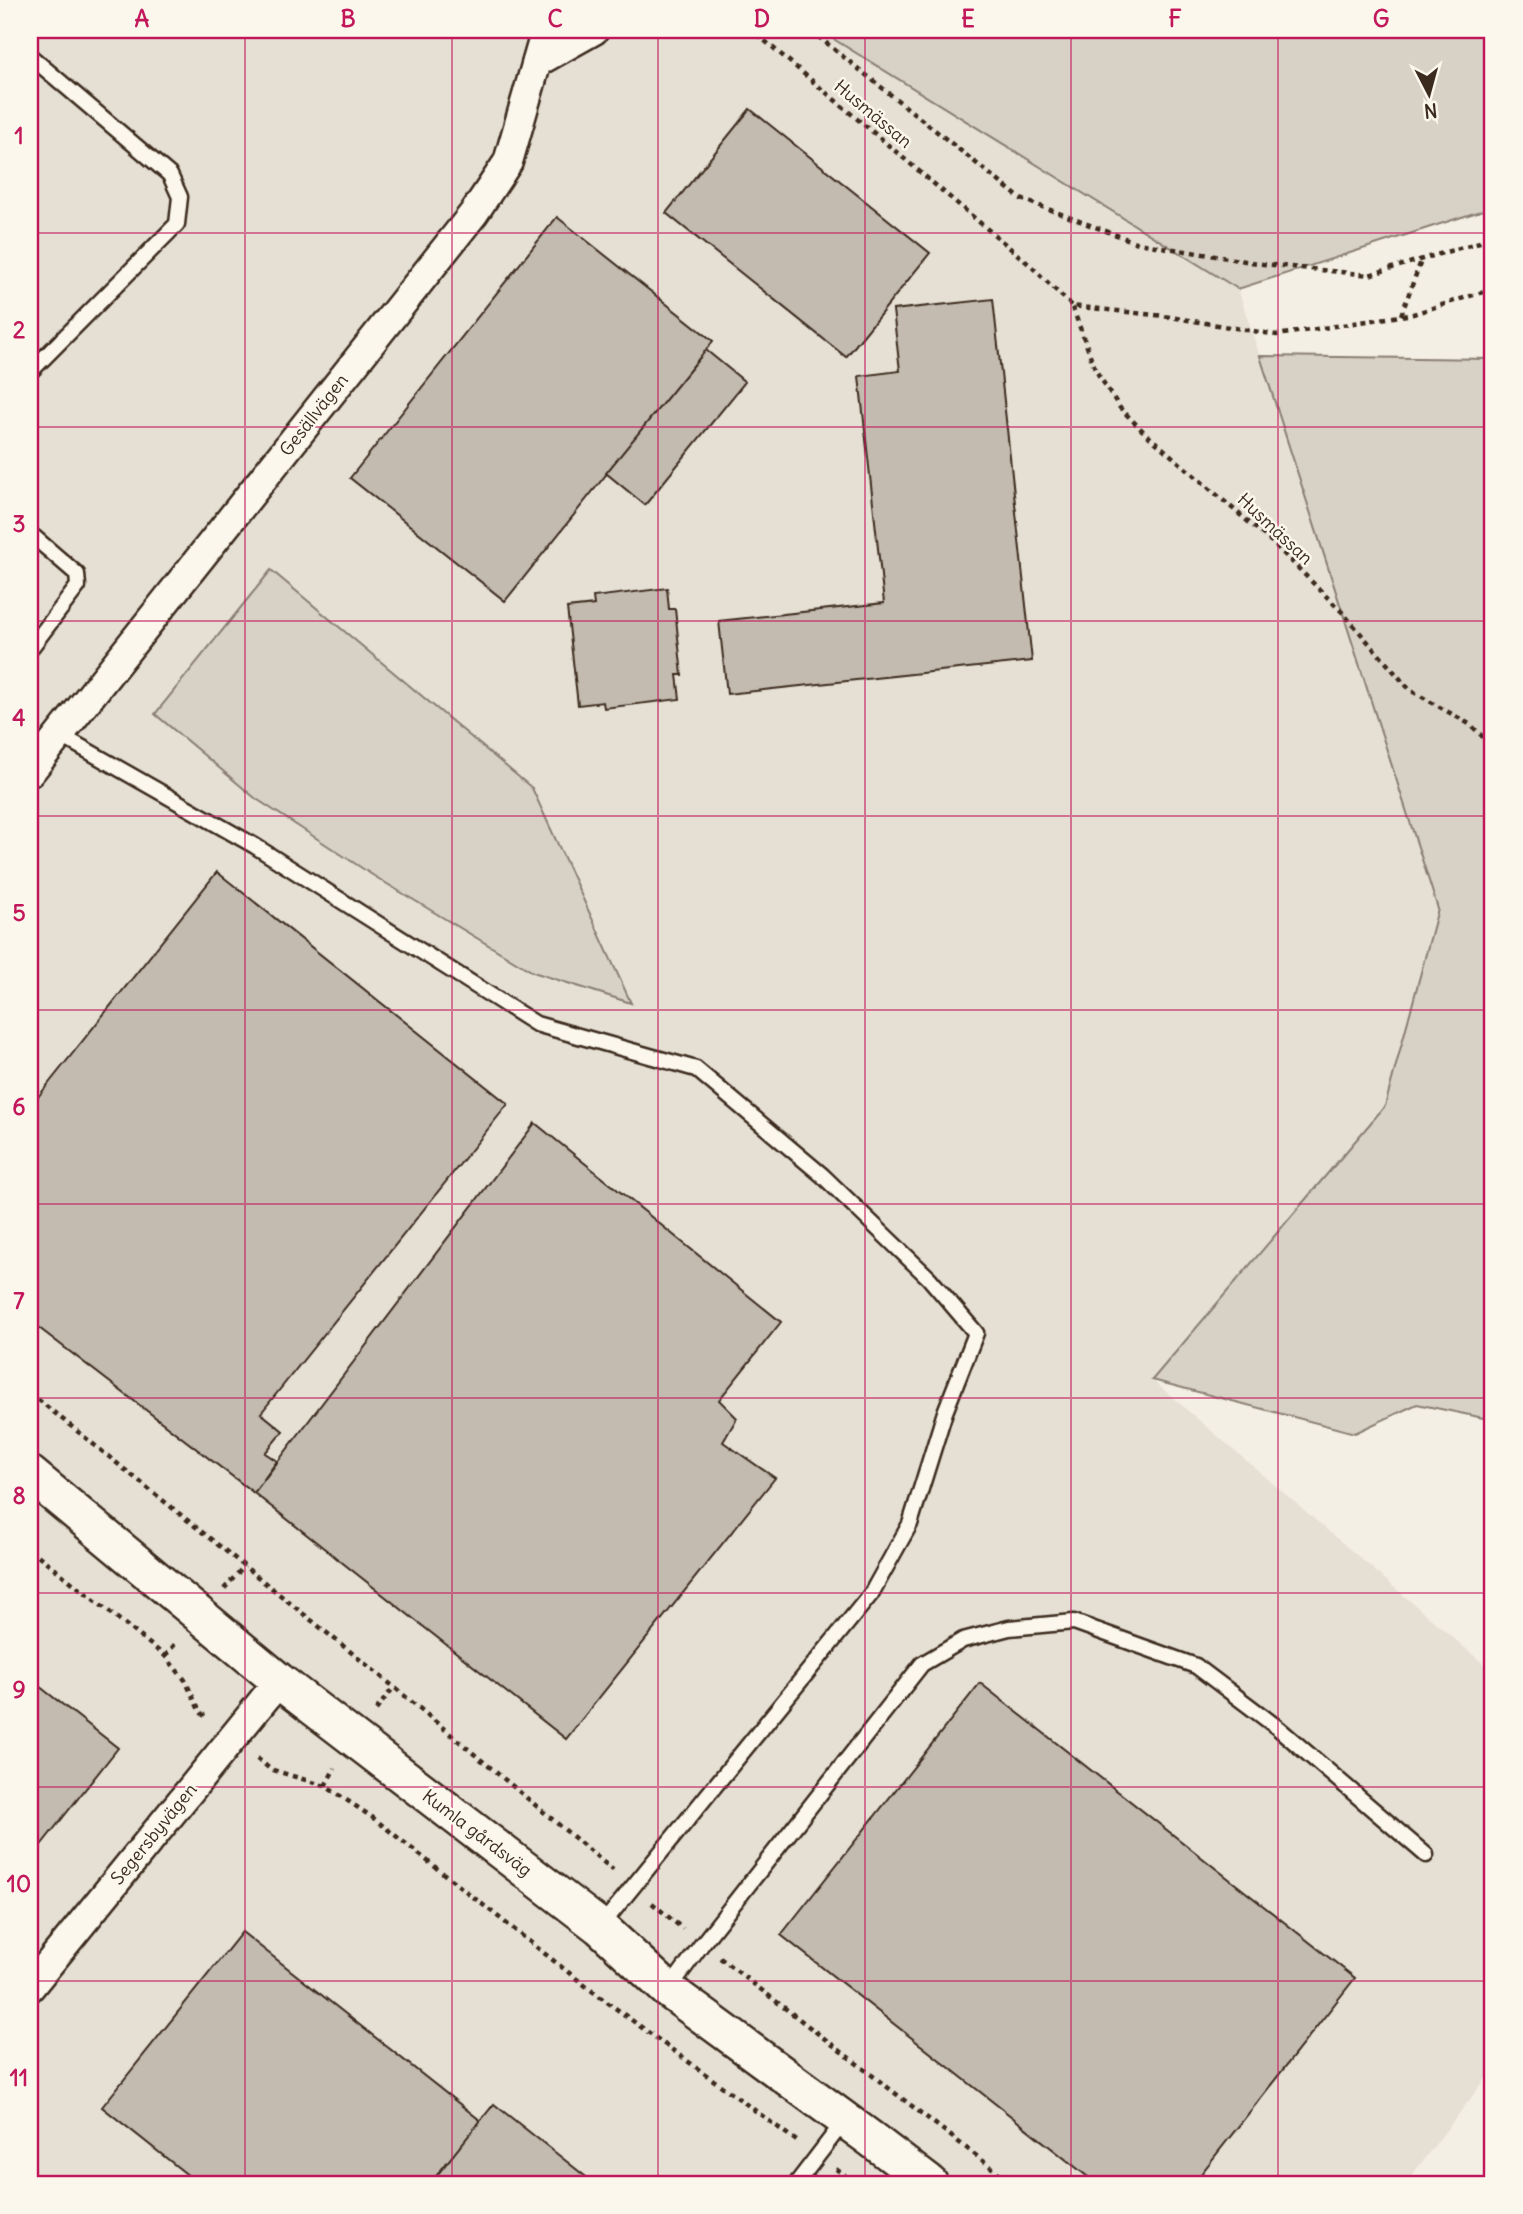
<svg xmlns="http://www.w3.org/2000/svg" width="1523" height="2214" font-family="Delius,sans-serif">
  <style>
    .built { fill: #e5dfd4 }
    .green { fill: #d8d1c6; stroke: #8a7e72; stroke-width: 2 }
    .building { fill: #c3bbb0; stroke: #3b2a1e; stroke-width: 2 }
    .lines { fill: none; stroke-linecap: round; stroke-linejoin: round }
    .service-casing { stroke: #3b2a1e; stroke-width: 19 }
    .minor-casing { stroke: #3b2a1e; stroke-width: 33 }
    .tertiary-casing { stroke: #3b2a1e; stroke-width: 40 }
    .path { stroke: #3b2a1e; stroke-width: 4.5; stroke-dasharray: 5 5; stroke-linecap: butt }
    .service { stroke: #fbf7ec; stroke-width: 14 }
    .minor { stroke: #fbf7ec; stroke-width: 28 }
    .tertiary { stroke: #fbf7ec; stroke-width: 35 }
    .grid { fill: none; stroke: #c2185b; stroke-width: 2; stroke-opacity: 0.55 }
    .labels { text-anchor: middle; stroke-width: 5; stroke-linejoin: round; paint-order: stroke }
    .street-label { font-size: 18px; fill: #3b2a1e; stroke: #fbf7ec }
    .neatline { fill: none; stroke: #c2185b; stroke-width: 2.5 }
    .grid-label { font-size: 23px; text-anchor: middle; font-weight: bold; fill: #c2185b }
  </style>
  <rect width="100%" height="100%" fill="#f3efe4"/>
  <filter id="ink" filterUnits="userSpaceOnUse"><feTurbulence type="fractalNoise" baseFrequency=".0143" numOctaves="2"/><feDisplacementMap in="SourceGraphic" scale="14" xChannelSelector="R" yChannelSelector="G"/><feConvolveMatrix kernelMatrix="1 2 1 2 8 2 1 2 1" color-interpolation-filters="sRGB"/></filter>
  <g filter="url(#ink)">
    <polygon class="built" points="30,30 819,30 1238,289 1438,909 1385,1106 1152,1380 1493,1672 1493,2069 1405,2184 30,2184"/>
    <g class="green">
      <polygon points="819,30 1493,30 1493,207 1238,289"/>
      <polygon points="1260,356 1493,359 1493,1420 1417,1404 1355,1433 1152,1380 1385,1106 1438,909"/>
      <polygon points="271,570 532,788 631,1003 533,972 374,876 255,798 155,714"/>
    </g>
    <g class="building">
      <polygon points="750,109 930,253 846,357 666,213"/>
      <polygon points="557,217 713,341 505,601 350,478"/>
      <polygon points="993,299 1032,661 727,694 719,621 884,603 859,376 900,371 893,310"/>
      <polygon points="706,350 745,382 645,505 606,473"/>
      <polygon points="667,588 669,609 675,609 682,675 677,675 680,699 604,708 603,702 578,705 567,608 594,605 593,597"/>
      <polygon points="217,872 508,1104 261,1413 283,1431 265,1453 277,1461 254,1493 30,1321 30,1107"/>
      <polygon points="535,1123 781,1322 719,1400 737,1418 723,1442 775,1478 566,1739 254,1493"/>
      <polygon points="30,1679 118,1748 30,1859"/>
      <polygon points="980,1683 1355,1978 1193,2184 1097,2184 781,1935"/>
      <polygon points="242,1932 481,2121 430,2184 199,2184 102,2107"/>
      <polygon points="494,2104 595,2184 430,2184"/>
    </g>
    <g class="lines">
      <g class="service-casing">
        <g id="service">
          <polyline points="30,56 170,175 180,197 177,224 30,372"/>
          <polyline points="30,649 78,586 77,574 34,537"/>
          <polyline points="60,735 255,846 536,1024 696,1069 822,1175 929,1278 976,1333 945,1412 910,1524 871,1594 601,1926"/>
          <polyline points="669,1989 702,1944 922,1664 963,1640 1009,1628 1074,1622 1196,1666 1278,1728 1426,1855"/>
          <polyline points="796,2184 845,2120"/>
        </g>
      </g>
      <g class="minor-casing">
        <g id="minor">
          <polyline points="537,62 594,30"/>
          <polyline points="30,772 474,213 508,162 546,30"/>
          <polyline points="30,1987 279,1681"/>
        </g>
      </g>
      <g class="tertiary-casing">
        <polyline id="tertiary" points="30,1474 279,1681 600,1927 668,1990 871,2139 930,2184"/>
      </g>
      <g class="path">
        <polyline points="748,30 758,35 1030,265 1072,306"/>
        <polyline points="810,30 1021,199 1138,243 1263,264 1369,275 1493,238"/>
        <polyline points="1493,289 1413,314 1277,335 1164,316 1072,306 1096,371 1120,408 1145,433 1274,544 1342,612 1410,690 1471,725 1493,747"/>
        <polyline points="1401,315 1421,261"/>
        <polyline points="30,1393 394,1687 613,1870"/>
        <polyline points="30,1549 165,1656 185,1680 200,1712 206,1717"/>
        <polyline points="224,1589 244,1566"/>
        <polyline points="165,1656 176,1643"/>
        <polyline points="376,1710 394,1687"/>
        <polyline points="257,1758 270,1769 325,1786 372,1817 592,1991 798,2142"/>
        <polyline points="325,1786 335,1768"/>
        <polyline points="652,1903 683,1929"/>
        <polyline points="720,1958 1013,2184"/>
        <polyline points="836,2169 856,2184"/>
      </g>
      <use href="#service" class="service"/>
      <use href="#minor" class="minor"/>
      <use href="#tertiary" class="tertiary"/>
    </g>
  </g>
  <path class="grid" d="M245,30V2184M452,30V2184M658,30V2184M865,30V2184M1071,30V2184M1278,30V2184M30,233H1493M30,427H1493M30,621H1493M30,816H1493M30,1010H1493M30,1204H1493M30,1398H1493M30,1593H1493M30,1787H1493M30,1981H1493"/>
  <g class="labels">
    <g class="street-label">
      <text transform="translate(873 114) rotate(40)" y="6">Husmässan</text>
      <text transform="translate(314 415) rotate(-52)" y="6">Gesällvägen</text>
      <text transform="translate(1275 529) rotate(43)" y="6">Husmässan</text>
      <text transform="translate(477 1833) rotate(37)" y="6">Kumla gårdsväg</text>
      <text transform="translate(154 1834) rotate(-51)" y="6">Segersbyvägen</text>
    </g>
  </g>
  <rect width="1523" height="2214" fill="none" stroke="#fbf7ec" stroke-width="77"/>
  <g transform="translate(1429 94) rotate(174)" stroke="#fbf7ec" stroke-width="5" paint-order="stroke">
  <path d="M0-5L12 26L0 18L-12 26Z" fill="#3b2a1e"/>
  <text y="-10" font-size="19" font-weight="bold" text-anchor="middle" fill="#3b2a1e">N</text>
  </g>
  <rect x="38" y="38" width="1446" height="2138" class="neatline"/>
  <g class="grid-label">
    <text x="142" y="27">A</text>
    <text x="348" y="27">B</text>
    <text x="555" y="27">C</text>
    <text x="762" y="27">D</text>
    <text x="968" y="27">E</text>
    <text x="1175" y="27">F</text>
    <text x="1381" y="27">G</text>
    <text x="19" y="144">1</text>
    <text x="19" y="338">2</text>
    <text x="19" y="532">3</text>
    <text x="19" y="726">4</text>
    <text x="19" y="921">5</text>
    <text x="19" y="1115">6</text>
    <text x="19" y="1309">7</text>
    <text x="19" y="1504">8</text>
    <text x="19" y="1698">9</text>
    <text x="19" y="1892">10</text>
    <text x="19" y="2086">11</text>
  </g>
</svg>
